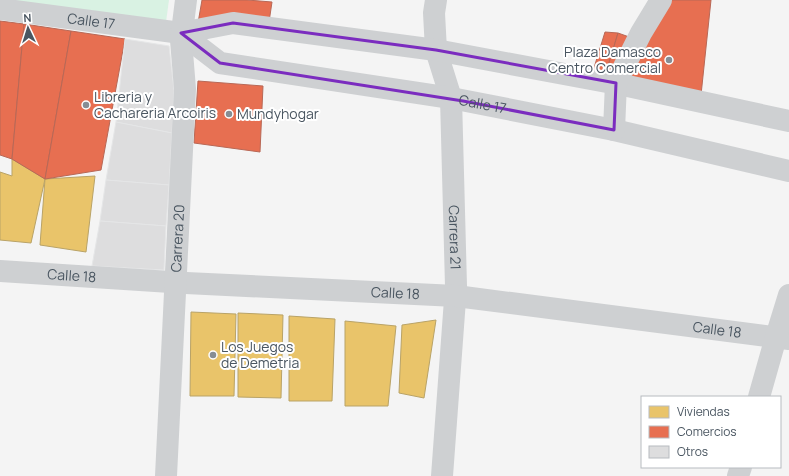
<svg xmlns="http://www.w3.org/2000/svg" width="789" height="476" font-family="Manrope,sans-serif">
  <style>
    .green { fill: #d9f2e3 }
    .homes { fill: #e9c46a; stroke: #b9a367 }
    .shops { fill: #e76f51; stroke: #b86856 }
    .building { fill: #ddddde; stroke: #e5e6e7 }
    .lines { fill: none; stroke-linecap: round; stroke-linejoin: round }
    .minor { stroke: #ced0d2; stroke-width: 22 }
    .marked { fill: none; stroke: #7b2cbf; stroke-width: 3; stroke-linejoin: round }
    .poi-dot { fill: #868d94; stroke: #fff; stroke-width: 1.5 }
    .labels { text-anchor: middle; stroke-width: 4; stroke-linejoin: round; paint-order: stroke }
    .street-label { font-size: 14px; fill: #4a5661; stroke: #fff }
    .poi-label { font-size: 14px; fill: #4a5661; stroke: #fff; text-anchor: start }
  </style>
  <rect width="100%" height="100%" fill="#f4f4f4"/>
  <polygon class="green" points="0,0 169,0 166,22"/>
  <g class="homes">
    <polygon points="12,159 45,179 31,243 0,240 0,172 12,176"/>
    <polygon points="95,176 86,252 40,245 45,179"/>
    <polygon points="191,312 236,314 234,396 190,396"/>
    <polygon points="238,313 283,315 281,398 238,397"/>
    <polygon points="289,316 335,319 332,401 289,401"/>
    <polygon points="436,320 424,398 399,393 402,325"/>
    <polygon points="345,321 396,326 388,406 345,406"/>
  </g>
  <g class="shops">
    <polygon points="202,0 247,0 272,2 269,22 198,23"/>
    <polygon points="666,0 711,0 701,95 626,80"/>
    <polygon points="0,21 24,24 12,159 0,155"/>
    <polygon points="24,24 71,31 45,179 12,159"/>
    <polygon points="71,31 125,39 101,170 45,179"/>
    <polygon points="605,32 618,33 606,73 593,71"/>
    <polygon points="618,33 632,38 614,76 606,73"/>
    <polygon points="198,81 263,86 260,152 194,143"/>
  </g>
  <g class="building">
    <polygon points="125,39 169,46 174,90 172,133 116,122"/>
    <polygon points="116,122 172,133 169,185 106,180"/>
    <polygon points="106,180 169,185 166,226 100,221"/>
    <polygon points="100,221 166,226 164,270 92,266"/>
  </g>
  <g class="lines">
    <g class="minor">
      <path id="s1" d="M436,0L434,13L436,50L451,98L456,286L442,476"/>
      <path id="s2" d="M0,9L181,33L233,23L436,50L623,85L789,121"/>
      <path id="s3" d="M181,33L220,63L451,98L614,130L789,171"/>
      <polyline points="614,130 616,83 641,33 661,0"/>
      <path id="s4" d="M0,271L186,283L456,296L789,339"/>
      <polyline points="759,397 776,337 789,295"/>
      <path id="s5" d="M166,476L185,89L181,40L186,0"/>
      <polyline points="738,476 741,467"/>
    </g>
  </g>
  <path class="marked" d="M233,23L436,50L616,83L614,130L463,101L220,63L181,33Z"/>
  <g class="poi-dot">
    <circle cx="669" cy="60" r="4"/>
    <circle cx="86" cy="105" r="4"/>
    <circle cx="229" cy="114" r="4"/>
    <circle cx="213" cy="355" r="4"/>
  </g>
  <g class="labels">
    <g class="street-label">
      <text dy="5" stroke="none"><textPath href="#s2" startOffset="92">Calle 17</textPath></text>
      <text dy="5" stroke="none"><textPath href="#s3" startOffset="315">Calle 17</textPath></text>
      <text dy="5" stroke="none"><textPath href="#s1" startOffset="240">Carrera 21</textPath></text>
      <text dy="5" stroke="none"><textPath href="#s5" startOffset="238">Carrera 20</textPath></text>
      <text dy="5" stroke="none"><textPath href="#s4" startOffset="72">Calle 18</textPath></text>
      <text dy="5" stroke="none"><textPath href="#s4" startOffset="396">Calle 18</textPath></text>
      <text dy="5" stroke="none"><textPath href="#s4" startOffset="720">Calle 18</textPath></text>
    </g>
    <g class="poi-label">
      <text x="661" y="57" text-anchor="end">Plaza Damasco<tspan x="661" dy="16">Centro Comercial</tspan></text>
      <text x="94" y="102">Libreria y<tspan x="94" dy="16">Cachareria Arcoiris</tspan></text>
      <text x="237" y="119">Mundyhogar</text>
      <text x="221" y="352">Los Juegos<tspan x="221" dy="16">de Demetria</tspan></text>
    </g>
  </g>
  <rect x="641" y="396" width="140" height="72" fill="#ffffff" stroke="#b7bbc0"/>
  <rect x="649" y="406" width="20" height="12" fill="#e9c46a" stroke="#b7bbc0"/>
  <text x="677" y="416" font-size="12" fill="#4a5661">Viviendas</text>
  <rect x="649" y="426" width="20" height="12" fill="#e76f51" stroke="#b7bbc0"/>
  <text x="677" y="436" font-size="12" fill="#4a5661">Comercios</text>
  <rect x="649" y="446" width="20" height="12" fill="#ddddde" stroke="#b7bbc0"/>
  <text x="677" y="456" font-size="12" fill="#4a5661">Otros</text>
  <g transform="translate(28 28) rotate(356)" stroke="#ffffff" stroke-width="3" paint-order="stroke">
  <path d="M0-3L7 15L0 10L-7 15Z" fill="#4a5661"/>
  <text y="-6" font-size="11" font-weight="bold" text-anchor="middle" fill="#4a5661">N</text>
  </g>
</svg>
